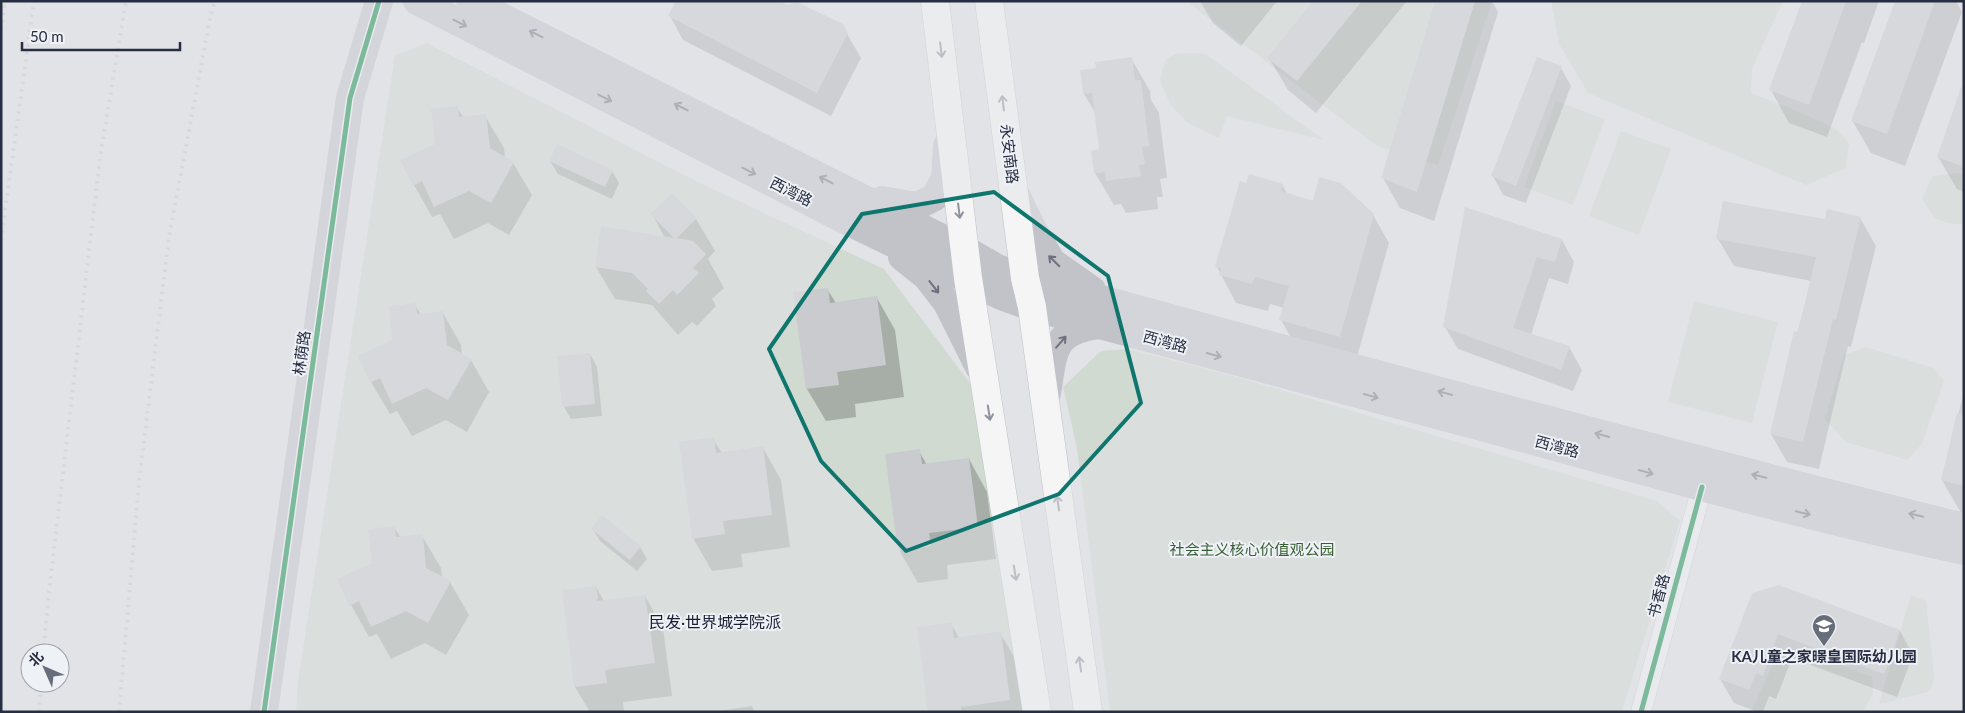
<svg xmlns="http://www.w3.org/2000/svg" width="1965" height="713" font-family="Lato,'Noto Sans SC',sans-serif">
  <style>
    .green { fill: #d0dad1 }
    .shadow { fill: #0003 }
    .building { fill: #c9cbcf }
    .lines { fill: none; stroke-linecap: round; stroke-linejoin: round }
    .street-casing { stroke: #bfc1c5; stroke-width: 21 }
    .primary-casing { stroke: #bdc0c4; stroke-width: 29 }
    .street { stroke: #f1f1f3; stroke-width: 20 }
    .secondary { stroke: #c2c3c9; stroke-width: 28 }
    .primary { stroke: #f5f5f6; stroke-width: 28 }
    .rail { stroke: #cacbce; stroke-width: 4; stroke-dasharray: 2.5 5; stroke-linecap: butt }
    .cycleway-casing { stroke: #eef1f6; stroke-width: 8 }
    .cycleway { stroke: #00873e; stroke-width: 5 }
    .oneway { stroke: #6d717e }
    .oneway2 { stroke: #8e929c }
    .marked { fill: none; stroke: #0f766e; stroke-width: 4; stroke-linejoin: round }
    .labels { text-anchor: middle; stroke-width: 4; stroke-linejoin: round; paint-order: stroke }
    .street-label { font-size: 15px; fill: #272e41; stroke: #eef1f6 }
    .park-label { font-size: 15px; fill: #385e33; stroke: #eef1f6 }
    .poi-label { font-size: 15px; font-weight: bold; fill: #272e41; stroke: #eef1f6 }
    .neighbourhood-label { font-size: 16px; fill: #191f32; stroke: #eef1f6 }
  </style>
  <rect width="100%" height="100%" fill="#e1e3e7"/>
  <g class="green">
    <polygon points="1186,1 1492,1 1438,165 1377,146"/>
    <polygon points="1551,1 1783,1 1752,69 1751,93 1790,108 1836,129 1849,143 1846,168 1806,185 1588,93 1559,44"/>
    <polygon points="427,43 696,181 884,269 973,387 1029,712 296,712 298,681 395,55"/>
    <polygon points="1195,53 1206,54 1324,140 1227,116 1219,138 1188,123 1170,104 1160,80 1165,60 1175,54"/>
    <polygon points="1556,101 1605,119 1573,205 1524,187"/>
    <polygon points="1621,131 1671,149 1639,235 1589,216"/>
    <path d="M1957,173L1964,176V225C1936,221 1935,222 1922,198L1933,176Z"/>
    <polygon points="1694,301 1778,322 1752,423 1668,402"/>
    <polygon points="1866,347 1934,368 1944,381 1922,444 1907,460 1846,442 1825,419 1844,355"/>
    <polygon points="1128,349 1230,375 1657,501 1680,521 1622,712 1110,712 1077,448 1063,387 1101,351"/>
    <polygon points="1911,595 1926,601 1934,675 1933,684 1928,692 1879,704"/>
    <polygon points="1799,648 1872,677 1873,693 1864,711 1751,712 1774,662"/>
  </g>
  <g class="shadow">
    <polygon points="1200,1 1277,1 1241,46 1213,23"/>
    <polygon points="1315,1 1407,1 1316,113 1288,90 1269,58"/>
    <polygon points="1437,1 1492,1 1498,12 1434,221 1400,208 1383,178"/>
    <polygon points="1804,1 1879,1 1864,43 1862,42 1827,137 1789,123 1771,90"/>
    <polygon points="1896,1 1956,1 1962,12 1905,166 1871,153 1852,120"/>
    <polygon points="787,6 842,25 861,58 831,116 683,40 670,16"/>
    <polygon points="1131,58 1150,91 1151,100 1159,113 1167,178 1160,179 1163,197 1157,197 1158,209 1126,213 1121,204 1114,205 1095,173 1100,150 1096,114 1084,94 1081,72 1097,70"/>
    <polygon points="1561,68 1571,86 1526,203 1503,195 1493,176"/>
    <polygon points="1964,85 1964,192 1957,189 1938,157"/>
    <polygon points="457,108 464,118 485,116 504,148 505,158 513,163 532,195 509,235 488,223 454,239 440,214 432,217 414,185"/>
    <polygon points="550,161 612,171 619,183 612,199 558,174"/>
    <polygon points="1282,185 1288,195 1373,215 1389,243 1355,364 1297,348 1281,320 1284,308 1270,304 1268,311 1236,303 1217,267"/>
    <polygon points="672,194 696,219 715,251 708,259 724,288 712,299 716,306 697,326 692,322 678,335 652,305 615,299 596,267 665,238 652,214"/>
    <polygon points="1466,209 1562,240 1574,262 1568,284 1549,278 1531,335 1569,347 1582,370 1573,391 1458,349 1445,327"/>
    <polygon points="1860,218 1876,246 1851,347 1848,346 1819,469 1787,462 1771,434 1811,281 1734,266 1718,239 1826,221"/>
    <polygon points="827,289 836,303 877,298 895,330 904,397 855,404 856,417 826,421 807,389"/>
    <polygon points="415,305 421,315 443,313 461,345 462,355 471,360 489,392 467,432 446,420 412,436 397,411 390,414 371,382"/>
    <polygon points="590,354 597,367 602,416 571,419 564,407 559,357"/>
    <polygon points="1964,392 1964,513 1961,513 1942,480"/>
    <polygon points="713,439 722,453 763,448 781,480 790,547 741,554 743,567 712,571 693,538"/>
    <polygon points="919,451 927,465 969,459 987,492 996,559 947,565 948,579 918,583 899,550"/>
    <polygon points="394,527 401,538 422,536 441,568 442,578 450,582 469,615 446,655 425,643 391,659 377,634 369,637 351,605"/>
    <polygon points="593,529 640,547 647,559 637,571 600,541"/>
    <polygon points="1779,586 1900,631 1913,655 1897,697 1792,658 1776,699 1769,696 1763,712 1758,712 1734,703 1720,679"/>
    <polygon points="596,587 604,601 645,596 663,628 672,696 623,702 624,712 590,712 575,687"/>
    <polygon points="951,624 959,638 1000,633 1019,665 1025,712 929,712"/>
    <polygon points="752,706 755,712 719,712 719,711"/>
  </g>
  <g class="building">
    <polygon points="676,1 780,1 787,5 797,2 843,24 848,33 817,93 668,16"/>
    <polygon points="1313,1 1362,1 1297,81 1267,58"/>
    <polygon points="1435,1 1475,1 1417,192 1381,178"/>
    <polygon points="1802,1 1846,1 1809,105 1769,90"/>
    <polygon points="1895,1 1935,1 1887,134 1851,121"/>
    <polygon points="1132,57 1135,80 1141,80 1149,146 1142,147 1145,164 1139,165 1141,176 1106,181 1105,172 1094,173 1091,151 1099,149 1092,93 1083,94 1080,70 1096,68 1095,62"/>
    <polygon points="1537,57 1562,66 1516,186 1491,176"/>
    <polygon points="1961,87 1964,88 1964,167 1937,157"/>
    <polygon points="458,106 459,117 486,114 490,148 514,162 491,203 469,191 434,207 422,181 413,186 400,160 435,144 431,109"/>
    <polygon points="557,144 613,170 605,187 549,161"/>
    <polygon points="1249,174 1283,184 1281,191 1313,201 1319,177 1341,183 1374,214 1340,337 1279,320 1289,286 1255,277 1252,284 1219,275 1221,269 1215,267 1240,181 1246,183"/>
    <polygon points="672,193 697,218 677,238 693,241 706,254 693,268 699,273 677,295 673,290 659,304 646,291 648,289 632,273 595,267 601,226 674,238 650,214"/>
    <polygon points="1723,201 1825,219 1827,209 1861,217 1836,320 1833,319 1803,442 1770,434 1794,331 1798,332 1816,257 1716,239"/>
    <polygon points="1465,207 1562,239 1555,262 1537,257 1513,328 1570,346 1561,370 1443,327"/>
    <polygon points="828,288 830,303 877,296 886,365 837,372 839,385 806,389 793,292"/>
    <polygon points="416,303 417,314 443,311 447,345 472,359 448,400 426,388 392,404 380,378 370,383 358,356 392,340 389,306"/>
    <polygon points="590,353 595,404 562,407 557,356"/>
    <polygon points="1957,413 1964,414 1964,486 1941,480"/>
    <polygon points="714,437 716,453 763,446 772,515 723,521 725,534 692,539 679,442"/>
    <polygon points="920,449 922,464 969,458 978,527 929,533 931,546 898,551 885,454"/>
    <polygon points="602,515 641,546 630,560 591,529"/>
    <polygon points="395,526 396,537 423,534 426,568 451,581 428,623 406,611 371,627 359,601 349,606 337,579 372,563 368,529"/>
    <polygon points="1779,585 1900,630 1884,674 1778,634 1763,676 1756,673 1749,690 1719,679 1752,593"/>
    <polygon points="596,586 598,598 596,601 645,595 655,663 605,670 607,683 574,687 562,590"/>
    <polygon points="952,622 954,638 1001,631 1010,700 961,707 961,712 928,712 917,627"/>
  </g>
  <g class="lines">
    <g class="street-casing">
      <polyline id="street" points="1641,712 1702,487"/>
    </g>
    <g class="primary-casing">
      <g id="primary">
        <polyline points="935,1 968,278 1037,712"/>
        <polyline points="989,1 1025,278 1032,307 1088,712"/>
      </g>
    </g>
    <use href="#street" class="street"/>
    <g class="secondary">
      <path d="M417,1L841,218L1001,296L1032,307C1188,348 1344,389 1500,432C1654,474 1807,518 1964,551"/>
      <path d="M470,1L964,249L997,268L1025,278C1337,364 1650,449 1964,527"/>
      <polyline points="1016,195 1031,226 1052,262 1092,290"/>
      <polyline points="882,200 917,206 935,197 945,178 947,146"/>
      <polyline points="902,257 926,276 947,303 979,367"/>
      <path d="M1047,393C1054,352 1051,331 1099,325"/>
      <polyline points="264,712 350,98 379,1"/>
    </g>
    <use href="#primary" class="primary"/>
    <g class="rail">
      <polyline points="1,30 5,1"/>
      <polyline points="1,240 34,1"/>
      <polyline points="43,653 49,592 100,158 126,1"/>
      <polyline points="39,712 41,683"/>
      <polyline points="119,712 139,482 169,237 210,18 215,1"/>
    </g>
    <g class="cycleway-casing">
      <g id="cycleway">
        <polyline points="264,712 350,98 379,1"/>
        <polyline points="1641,712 1702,487"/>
      </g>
    </g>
    <use href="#cycleway" class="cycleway"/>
  </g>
  <defs><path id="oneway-shaft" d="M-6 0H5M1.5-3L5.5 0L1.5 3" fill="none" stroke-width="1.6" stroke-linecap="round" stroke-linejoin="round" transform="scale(1.25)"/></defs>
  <g class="oneway">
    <use href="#oneway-shaft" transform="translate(460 23) rotate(27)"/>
    <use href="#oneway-shaft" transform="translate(536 34) rotate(-153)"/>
    <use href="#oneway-shaft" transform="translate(605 98) rotate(27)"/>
    <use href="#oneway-shaft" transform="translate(681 107) rotate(-153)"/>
    <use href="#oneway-shaft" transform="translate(749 171) rotate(27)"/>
    <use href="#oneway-shaft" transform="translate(826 180) rotate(-153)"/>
    <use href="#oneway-shaft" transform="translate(1054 261) rotate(-135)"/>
    <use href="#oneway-shaft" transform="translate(934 287) rotate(52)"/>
    <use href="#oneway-shaft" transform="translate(1061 342) rotate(-49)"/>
    <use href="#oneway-shaft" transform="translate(1214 355) rotate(15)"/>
    <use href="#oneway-shaft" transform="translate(1445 393) rotate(-165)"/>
    <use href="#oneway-shaft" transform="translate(1371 396) rotate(15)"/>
    <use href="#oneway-shaft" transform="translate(1602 435) rotate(-165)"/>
    <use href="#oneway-shaft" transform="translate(1646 472) rotate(15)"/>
    <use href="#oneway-shaft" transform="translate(1759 476) rotate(-166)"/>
    <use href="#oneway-shaft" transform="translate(1803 513) rotate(14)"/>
    <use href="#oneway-shaft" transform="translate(1916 515) rotate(-166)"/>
  </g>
  <g class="oneway2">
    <use href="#oneway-shaft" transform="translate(941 50) rotate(83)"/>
    <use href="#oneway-shaft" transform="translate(1003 103) rotate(-97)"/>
    <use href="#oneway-shaft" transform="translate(959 211) rotate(83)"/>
    <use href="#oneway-shaft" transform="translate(989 413) rotate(81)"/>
    <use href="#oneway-shaft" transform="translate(1058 503) rotate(-98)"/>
    <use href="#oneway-shaft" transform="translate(1015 573) rotate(81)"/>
    <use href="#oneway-shaft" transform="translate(1080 664) rotate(-98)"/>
  </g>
  <path d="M0 0H1965V713H0ZM994,192L1108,276L1141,403L1059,494L906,551L821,461L769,349L862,214Z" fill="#e1e3e7" fill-opacity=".55" fill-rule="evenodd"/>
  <path class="marked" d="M994,192L1108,276L1141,403L1059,494L906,551L821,461L769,349L862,214Z"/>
  <defs>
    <g id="school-pin" transform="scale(1.25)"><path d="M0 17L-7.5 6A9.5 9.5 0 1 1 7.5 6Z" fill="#686d7b" stroke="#eef1f6"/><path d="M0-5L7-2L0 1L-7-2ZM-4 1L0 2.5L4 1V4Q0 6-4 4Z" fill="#fff"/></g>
  </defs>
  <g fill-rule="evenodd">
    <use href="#school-pin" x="1824" y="626"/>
  </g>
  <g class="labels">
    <g class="street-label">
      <text transform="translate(1009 154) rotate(83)" y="5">永安南路</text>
      <text transform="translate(791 192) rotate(27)" y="5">西湾路</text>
      <text transform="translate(1165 342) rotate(15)" y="5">西湾路</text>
      <text transform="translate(302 353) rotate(-82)" y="5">林荫路</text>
      <text transform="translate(1557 447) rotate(15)" y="5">西湾路</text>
      <text transform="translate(1659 596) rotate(-75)" y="5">书香路</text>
    </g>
    <g class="park-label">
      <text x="1252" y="555">社会主义核心价值观公园</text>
    </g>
    <g class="poi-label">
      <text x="1824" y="662">KA儿童之家暻皇国际幼儿园</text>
    </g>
    <g class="neighbourhood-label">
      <text x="715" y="628">民发·世界城学院派</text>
    </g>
  </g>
  <rect width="1965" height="713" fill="none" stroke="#272e41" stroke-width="5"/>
  <g transform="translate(45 668) rotate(315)"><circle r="24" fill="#eef1f6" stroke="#9ea3ae"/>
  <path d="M0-4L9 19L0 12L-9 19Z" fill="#686d7b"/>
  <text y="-8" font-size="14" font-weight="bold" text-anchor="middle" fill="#272e41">北</text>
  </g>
  <path d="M22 42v8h158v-8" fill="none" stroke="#272e41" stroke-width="2.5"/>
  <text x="30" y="42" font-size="15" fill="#272e41" stroke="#eef1f6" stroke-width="4" paint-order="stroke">50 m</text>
</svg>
